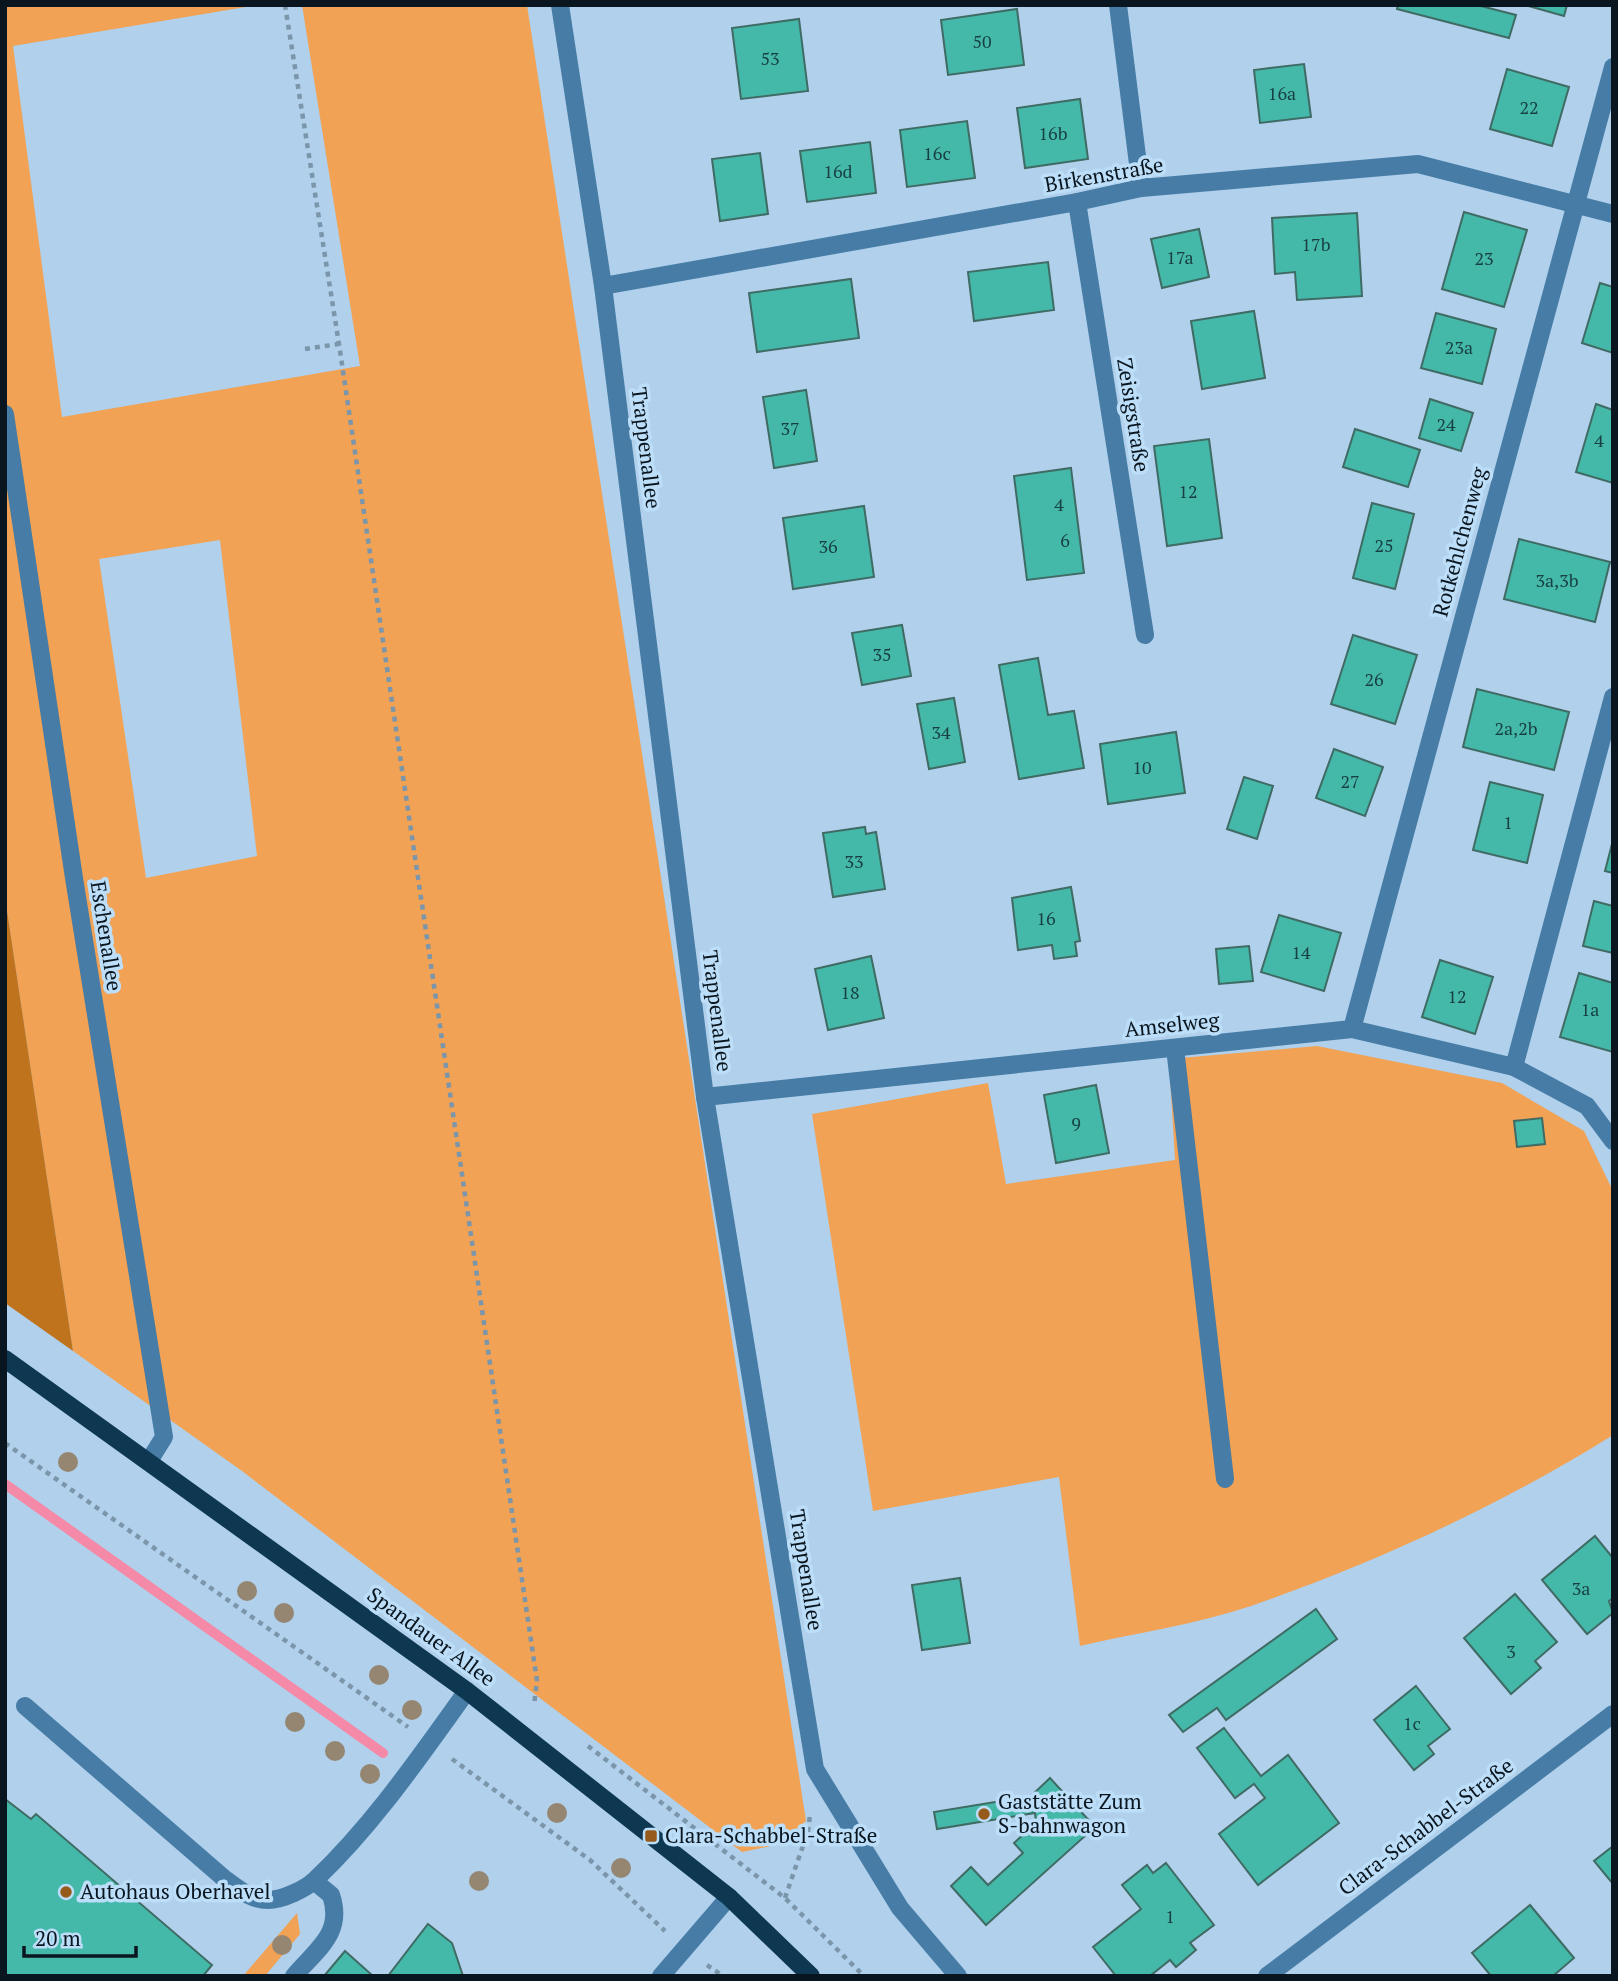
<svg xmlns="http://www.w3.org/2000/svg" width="1618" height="1981" font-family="'PT Serif',serif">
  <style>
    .green { fill: #f1a254; fill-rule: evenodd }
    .forest { fill: #bf731d }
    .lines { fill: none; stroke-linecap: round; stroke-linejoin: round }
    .stream { stroke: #f58aa8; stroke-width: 10 }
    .building { fill: #44b9aa; stroke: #3f6b64; stroke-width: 2 }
    .path { stroke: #7b95aa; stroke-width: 4.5; stroke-dasharray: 5 5; stroke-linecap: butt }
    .minor { stroke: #467ca6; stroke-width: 18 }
    .major { stroke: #0e3752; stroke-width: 18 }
    .tree { fill: #948671 }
    .poi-dot { fill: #965b1b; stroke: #bddef8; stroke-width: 2.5 }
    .labels { text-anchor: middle; stroke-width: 7; stroke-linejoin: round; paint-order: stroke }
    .number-label { font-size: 18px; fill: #183f42 }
    .street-label { font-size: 21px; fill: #0a161f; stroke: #bddef8 }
    .poi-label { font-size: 21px; fill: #0a161f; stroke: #bddef8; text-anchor: start }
  </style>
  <rect width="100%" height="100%" fill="#b0d0eb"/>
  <g class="green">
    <path d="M5,5H258L13,46L62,417L360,366L302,5H527L806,1821L781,1844L742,1852L242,1471L73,1351L5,897ZM220,540L257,856L146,878L99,559Z"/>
    <path d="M1317,1046L1502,1083L1584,1131L1613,1191V1435C1501,1505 1377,1562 1251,1606C1198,1624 1135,1633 1080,1646L1059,1477L873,1511L812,1114L988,1083L1006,1184L1175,1160L1169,1059Z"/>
    <polygon points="297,1913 300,1934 265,1976 243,1976"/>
  </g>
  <polygon class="forest" points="5,897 73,1351 5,1303"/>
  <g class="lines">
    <polyline class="stream" points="5,1484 383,1753"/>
  </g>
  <g class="building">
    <polygon points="1398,5 1477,5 1516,15 1509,38 1397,9"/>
    <polygon points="1525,5 1567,5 1564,16"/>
    <polygon points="1017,9 1024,65 948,75 941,20"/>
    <polygon points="799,19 808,91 741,99 732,28"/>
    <polygon points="1304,64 1311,117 1260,123 1254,70"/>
    <polygon points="1507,69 1569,87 1552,146 1490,129"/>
    <polygon points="1080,99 1088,159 1025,168 1017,108"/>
    <polygon points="967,121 975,178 907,187 900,130"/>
    <polygon points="870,142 876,193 807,202 800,151"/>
    <polygon points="760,153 768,214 720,221 712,159"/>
    <polygon points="1464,212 1527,230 1504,307 1442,289"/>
    <polygon points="1357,213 1362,296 1297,300 1295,272 1275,274 1272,218"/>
    <polygon points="1199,229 1209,277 1162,288 1151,239"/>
    <polygon points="1048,262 1054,310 974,321 968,272"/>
    <polygon points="851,279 859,338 757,352 749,293"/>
    <polygon points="1600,283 1613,287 1613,353 1582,343"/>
    <polygon points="1254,311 1265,378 1202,389 1191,321"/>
    <polygon points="1436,313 1496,329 1482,384 1421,368"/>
    <polygon points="806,390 817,461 774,468 763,397"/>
    <polygon points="1430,399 1473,413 1461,451 1419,438"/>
    <polygon points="1596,404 1613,410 1613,483 1576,472"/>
    <polygon points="1355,429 1420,450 1408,487 1343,467"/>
    <polygon points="1209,439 1222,538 1167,546 1154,446"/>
    <polygon points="1071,468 1084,573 1027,580 1014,476"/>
    <polygon points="1372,503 1414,514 1395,589 1353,578"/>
    <polygon points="864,506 874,577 793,589 783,518"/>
    <polygon points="1519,539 1610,562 1595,622 1504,599"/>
    <polygon points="902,625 911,676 862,685 852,633"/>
    <polygon points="1353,635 1417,655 1395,724 1331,704"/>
    <polygon points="1038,658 1048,715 1074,711 1084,768 1019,779 999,665"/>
    <polygon points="1477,689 1569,712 1554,770 1463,747"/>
    <polygon points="954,698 965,762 929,769 917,704"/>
    <polygon points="1176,732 1185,793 1108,804 1100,744"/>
    <polygon points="1334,749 1383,767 1365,816 1316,798"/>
    <polygon points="1244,777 1273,786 1257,839 1227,829"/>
    <polygon points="1490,782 1543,795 1527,863 1473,850"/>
    <polygon points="865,827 866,834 876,832 885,889 833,897 823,833"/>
    <polygon points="1613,840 1613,873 1605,871"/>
    <polygon points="1071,887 1080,941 1075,942 1077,956 1054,959 1052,945 1018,950 1012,898"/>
    <polygon points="1594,901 1613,906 1613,953 1583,946"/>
    <polygon points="1279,915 1341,933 1324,991 1261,972"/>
    <polygon points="1249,946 1253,981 1219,984 1216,949"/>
    <polygon points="871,956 884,1018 828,1030 815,969"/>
    <polygon points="1440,960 1493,977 1475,1034 1422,1017"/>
    <polygon points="1579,973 1613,983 1613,1052 1560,1037"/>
    <polygon points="1096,1085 1109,1153 1056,1163 1044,1095"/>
    <polygon points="1542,1118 1545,1144 1517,1147 1514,1121"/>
    <polygon points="1595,1536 1613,1558 1613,1598 1609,1601 1613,1613 1587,1634 1542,1580"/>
    <polygon points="960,1578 970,1643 922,1650 912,1585"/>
    <polygon points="1515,1594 1557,1642 1535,1661 1541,1668 1511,1694 1464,1638"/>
    <polygon points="1316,1609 1337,1639 1226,1720 1217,1708 1183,1732 1169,1715"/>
    <polygon points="1416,1686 1450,1729 1428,1746 1434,1754 1414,1770 1374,1720"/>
    <polygon points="1224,1728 1261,1776 1288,1755 1339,1823 1258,1885 1219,1834 1265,1798 1254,1784 1235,1798 1197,1748"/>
    <polygon points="1050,1778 1095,1827 986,1925 951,1886 971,1867 988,1885 1023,1853 1014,1843 1036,1823 1035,1813 937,1829 934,1812 1031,1796"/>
    <polygon points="5,1799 31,1819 36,1814 212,1965 203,1976 5,1976"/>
    <polygon points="1613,1846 1613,1884 1594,1861"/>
    <polygon points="1166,1863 1214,1925 1190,1943 1196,1950 1176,1967 1170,1960 1150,1976 1116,1976 1093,1947 1141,1909 1122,1885 1147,1865 1153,1873"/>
    <polygon points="1530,1905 1574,1958 1553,1976 1491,1976 1472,1953"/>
    <polygon points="428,1924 452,1943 463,1976 388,1976"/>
    <polygon points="345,1951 373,1976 324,1976"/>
  </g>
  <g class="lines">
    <g class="path">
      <polyline points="285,5 339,344 537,1681 534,1705"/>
      <polyline points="305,349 339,344"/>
      <polyline points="5,1443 408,1727"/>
      <polyline points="588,1746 785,1898 864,1976"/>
      <polyline points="452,1759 590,1860 665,1931"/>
      <polyline points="785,1898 808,1831 810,1815"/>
      <polyline points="707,1965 723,1976"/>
    </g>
    <g class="minor">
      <polyline points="560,5 603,286 705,1097 815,1769 900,1908 958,1976"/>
      <polyline points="1118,5 1141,188"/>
      <polyline points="1077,202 1145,635"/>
      <polyline points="603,286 1077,202 1141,188 1418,164 1613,214"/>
      <polyline points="5,414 74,878 164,1437 149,1461"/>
      <polyline points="1352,1029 1613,67"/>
      <polyline points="1175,1048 1225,1479"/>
      <polyline points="1514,1067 1613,697"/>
      <polyline points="705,1097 1352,1029 1514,1067 1587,1106 1613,1141"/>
      <path d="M25,1706L226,1880C239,1889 251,1900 268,1900C282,1900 306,1889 316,1879C374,1824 420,1756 467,1691"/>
      <path d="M294,1976C317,1949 344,1933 331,1895L314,1881"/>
      <polyline points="661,1976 729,1897"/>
      <polyline points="1267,1976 1613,1714"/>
    </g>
    <polyline class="major" points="5,1359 467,1691 729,1897 811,1976"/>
  </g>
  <g class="tree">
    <circle cx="68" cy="1462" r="10"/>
    <circle cx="247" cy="1591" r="10"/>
    <circle cx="284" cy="1613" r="10"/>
    <circle cx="379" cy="1675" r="10"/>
    <circle cx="412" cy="1710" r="10"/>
    <circle cx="295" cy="1722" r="10"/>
    <circle cx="335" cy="1751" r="10"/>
    <circle cx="370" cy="1774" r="10"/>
    <circle cx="557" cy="1813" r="10"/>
    <circle cx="621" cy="1868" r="10"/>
    <circle cx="479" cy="1881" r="10"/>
    <circle cx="282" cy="1945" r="10"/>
  </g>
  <g class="poi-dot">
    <circle cx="984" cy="1814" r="7"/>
    <rect x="644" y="1829" width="14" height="14" rx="3.5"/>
    <circle cx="66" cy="1892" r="7"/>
  </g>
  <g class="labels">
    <g class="number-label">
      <text x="982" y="48">50</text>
      <text x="770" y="65">53</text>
      <text x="1282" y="100">16a</text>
      <text x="1529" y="114">22</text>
      <text x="1053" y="140">16b</text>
      <text x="937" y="160">16c</text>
      <text x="838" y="178">16d</text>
      <text x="1316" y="251">17b</text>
      <text x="1180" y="264">17a</text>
      <text x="1484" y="265">23</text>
      <text x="1459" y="354">23a</text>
      <text x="1446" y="431">24</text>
      <text x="790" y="435">37</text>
      <text x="1599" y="447">4</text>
      <text x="1188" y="498">12</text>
      <text x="1059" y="511">4</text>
      <text x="1065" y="547">6</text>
      <text x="1384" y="552">25</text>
      <text x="828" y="553">36</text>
      <text x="1557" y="587">3a,3b</text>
      <text x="882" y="661">35</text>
      <text x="1374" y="686">26</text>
      <text x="1516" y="735">2a,2b</text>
      <text x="941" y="739">34</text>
      <text x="1142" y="774">10</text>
      <text x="1350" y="788">27</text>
      <text x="1508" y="829">1</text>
      <text x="854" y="868">33</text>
      <text x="1046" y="925">16</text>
      <text x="1301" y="959">14</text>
      <text x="850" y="999">18</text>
      <text x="1457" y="1003">12</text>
      <text x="1590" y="1016">1a</text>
      <text x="1076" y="1130">9</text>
      <text x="1581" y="1595">3a</text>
      <text x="1511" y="1658">3</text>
      <text x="1412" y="1730">1c</text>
      <text x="1170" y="1923">1</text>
    </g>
    <g class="street-label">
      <text transform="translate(1104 175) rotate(-10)" y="7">Birkenstraße</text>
      <text transform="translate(1133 415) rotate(81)" y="7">Zeisigstraße</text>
      <text transform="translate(646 448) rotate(83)" y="7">Trappenallee</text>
      <text transform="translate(1460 542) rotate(-75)" y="7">Rotkehlchenweg</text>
      <text transform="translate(106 936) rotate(81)" y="7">Eschenallee</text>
      <text transform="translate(717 1011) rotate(83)" y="7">Trappenallee</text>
      <text transform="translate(1172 1025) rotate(-6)" y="7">Amselweg</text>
      <text transform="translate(806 1570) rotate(81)" y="7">Trappenallee</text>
      <text transform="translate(431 1637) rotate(36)" y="7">Spandauer Allee</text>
      <text transform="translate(1426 1827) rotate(-37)" y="7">Clara-Schabbel-Straße</text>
    </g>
    <g class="poi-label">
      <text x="998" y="1809">Gaststätte Zum<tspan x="998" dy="24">S-bahnwagon</tspan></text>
      <text x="665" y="1843">Clara-Schabbel-Straße</text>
      <text x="80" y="1899">Autohaus Oberhavel</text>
    </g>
  </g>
  <rect width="1618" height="1981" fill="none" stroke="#0a161f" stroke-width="14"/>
  <path d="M24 1946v10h112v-10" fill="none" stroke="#0a161f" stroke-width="3.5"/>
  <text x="35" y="1946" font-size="21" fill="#0a161f" stroke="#bddef8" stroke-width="5" paint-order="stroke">20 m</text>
</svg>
